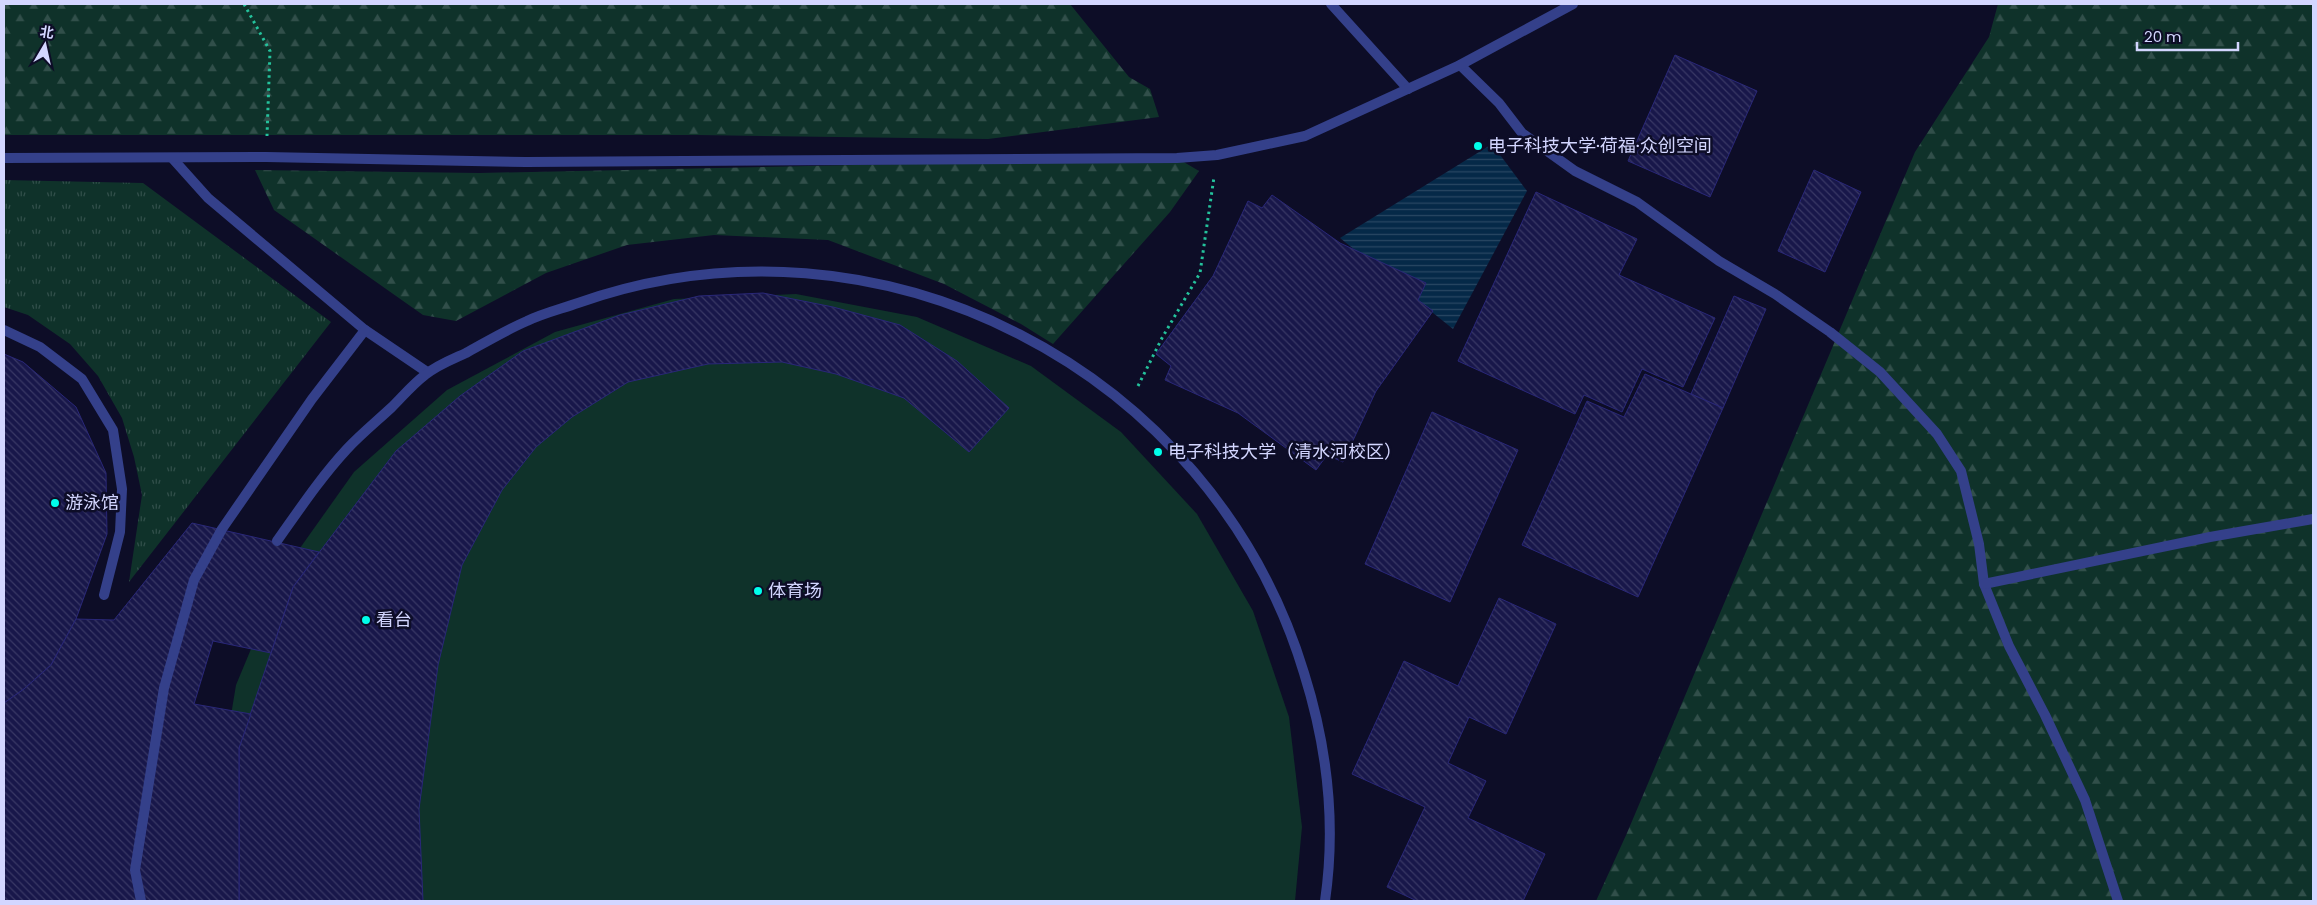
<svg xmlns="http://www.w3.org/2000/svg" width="2317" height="905" font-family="Poppins,'Noto Sans SC',sans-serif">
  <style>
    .grass { fill: url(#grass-tufts) }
    .forest { fill: url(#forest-firs) }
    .pitch { fill: #0f322a }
    .water { fill: url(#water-rules) }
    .building { fill: url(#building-back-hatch); stroke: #292778 }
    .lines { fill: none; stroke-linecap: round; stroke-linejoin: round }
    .path { stroke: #24c29c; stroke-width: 3; stroke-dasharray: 2.5 4; stroke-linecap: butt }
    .service { stroke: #34408a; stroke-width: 10 }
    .minor { stroke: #34408a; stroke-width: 10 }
    .poi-dot { fill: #00feea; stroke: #0d0d27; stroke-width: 2 }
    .labels { text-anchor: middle; stroke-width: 5; stroke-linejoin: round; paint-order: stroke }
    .poi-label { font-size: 18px; fill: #d3d6ff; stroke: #0d0d27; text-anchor: start }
  </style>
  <defs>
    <pattern id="grass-tufts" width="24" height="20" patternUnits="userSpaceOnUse" patternTransform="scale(1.25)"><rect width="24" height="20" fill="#0f322a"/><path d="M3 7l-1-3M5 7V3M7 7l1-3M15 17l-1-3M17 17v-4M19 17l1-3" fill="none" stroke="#314f4a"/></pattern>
    <pattern id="forest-firs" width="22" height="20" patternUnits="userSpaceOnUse" patternTransform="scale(1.25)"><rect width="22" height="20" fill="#0f322a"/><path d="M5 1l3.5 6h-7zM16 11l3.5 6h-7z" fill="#314f4a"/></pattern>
    <pattern id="water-rules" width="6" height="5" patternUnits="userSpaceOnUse" patternTransform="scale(1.25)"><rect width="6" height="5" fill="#052948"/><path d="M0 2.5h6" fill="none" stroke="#294763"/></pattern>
    <pattern id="building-back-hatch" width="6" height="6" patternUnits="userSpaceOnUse" patternTransform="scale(1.25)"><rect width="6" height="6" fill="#18174a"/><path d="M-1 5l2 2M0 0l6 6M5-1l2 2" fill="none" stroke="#393865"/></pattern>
  </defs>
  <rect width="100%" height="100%" fill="#0d0d27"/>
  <polygon class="grass" points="4,180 143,183 331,322 129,582 142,495 134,457 122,418 98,376 70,344 28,315 4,307"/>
  <g class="forest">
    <polygon points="4,4 1070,4 1129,77 1150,89 1159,117 988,139 698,135 4,135"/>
    <polygon points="1998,4 2313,4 2313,901 1596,901 1627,833 1915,152 1989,37"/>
    <polygon points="1177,158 1199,171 1170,212 1053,344 1021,324 944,284 828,240 714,235 627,245 546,273 456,321 423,315 274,210 255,170 479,173"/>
  </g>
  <polygon class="pitch" points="796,294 917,317 1031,366 1121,432 1197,514 1253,611 1289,717 1302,827 1295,901 222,901 216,806 236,685 283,572 354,472 447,390 555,332 674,299"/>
  <polygon class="water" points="1492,144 1527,191 1453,329 1340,238"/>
  <g class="building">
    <polygon points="1675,55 1757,91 1710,197 1628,161"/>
    <polygon points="1814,170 1861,192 1825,272 1778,251"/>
    <polygon points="1536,192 1637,239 1619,275 1715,318 1683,387 1642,369 1622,412 1584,395 1575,414 1458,361"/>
    <polygon points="1272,195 1340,243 1426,283 1418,300 1433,311 1376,391 1343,462 1327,455 1316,470 1238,413 1165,380 1171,366 1156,354 1213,276 1248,201 1262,208"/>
    <polygon points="763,293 833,307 900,325 957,361 1009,408 969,452 904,398 836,374 782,362 708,364 628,382 572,417 536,447 502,490 462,565 438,665 419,809 423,901 239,901 239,748 293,587 396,451 460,396 523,351 620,315 699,296"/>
    <polygon points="1734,296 1766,309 1723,408 1691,394"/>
    <polygon points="4,354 23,362 76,407 106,473 107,534 76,619 51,665 24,689 4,703"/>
    <polygon points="1645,374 1723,408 1638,597 1522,545 1587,401 1624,417"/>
    <polygon points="1432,412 1518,450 1450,602 1365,564"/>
    <polygon points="192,523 319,552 293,587 271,653 213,641 194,704 251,714 239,748 239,901 4,901 4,703 24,689 51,665 76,619 114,620"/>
    <polygon points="1499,598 1556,624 1506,734 1469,717 1448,763 1486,781 1468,818 1545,854 1523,901 1417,901 1387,887 1425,807 1352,774 1404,661 1458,686"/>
  </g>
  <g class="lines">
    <g class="path">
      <polyline points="244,4 270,51 267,136"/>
      <polyline points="1138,386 1162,338 1200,273 1214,177"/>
    </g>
    <g class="service">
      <polyline points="1331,4 1408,89"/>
      <polyline points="1460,65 1499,103 1522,133 1575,171 1637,202 1719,261 1775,294 1830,332 1880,372 1937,434 1961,471 1979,544 1984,584 2009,646 2045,715 2085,800 2118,901"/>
      <polyline points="173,159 208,198 365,330 427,372"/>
      <polyline points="4,330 40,347 82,379 113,430 122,489 120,532 104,595"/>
      <path d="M277,541C299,510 321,477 347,449C361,434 377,421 392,407C403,396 413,384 425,375C437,365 453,359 466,353C486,342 506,330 527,321C544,313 561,309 578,303C879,197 1212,369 1304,673C1327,746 1336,825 1325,901"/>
      <polyline points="1984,584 2210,537 2313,519"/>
      <polyline points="141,901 135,870 164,688 194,580 222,529 312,399 365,330"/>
    </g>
    <polyline class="minor" points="4,158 266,157 526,162 1177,158 1217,155 1305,136 1460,65 1573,4"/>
  </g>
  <g class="poi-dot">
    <circle cx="1478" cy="146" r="5"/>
    <circle cx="1158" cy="452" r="5"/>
    <circle cx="55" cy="503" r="5"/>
    <circle cx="758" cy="591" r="5"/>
    <circle cx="366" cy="620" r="5"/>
  </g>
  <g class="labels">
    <g class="poi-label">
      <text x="1488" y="152">电子科技大学·荷福·众创空间</text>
      <text x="1168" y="458">电子科技大学（清水河校区）</text>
      <text x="65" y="509">游泳馆</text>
      <text x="768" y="597">体育场</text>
      <text x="376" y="626">看台</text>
    </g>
  </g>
  <rect width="2317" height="905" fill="none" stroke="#d3d6ff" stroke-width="10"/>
  <g transform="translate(45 45) rotate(9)" stroke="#0d0d27" stroke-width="4" paint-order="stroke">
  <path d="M0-4L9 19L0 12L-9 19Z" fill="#d3d6ff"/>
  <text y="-8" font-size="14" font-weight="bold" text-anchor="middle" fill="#d3d6ff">北</text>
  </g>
  <path d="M2137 42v8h101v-8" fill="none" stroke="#d3d6ff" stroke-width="2.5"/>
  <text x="2144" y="42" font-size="15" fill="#d3d6ff" stroke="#0d0d27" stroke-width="4" paint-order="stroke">20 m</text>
</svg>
